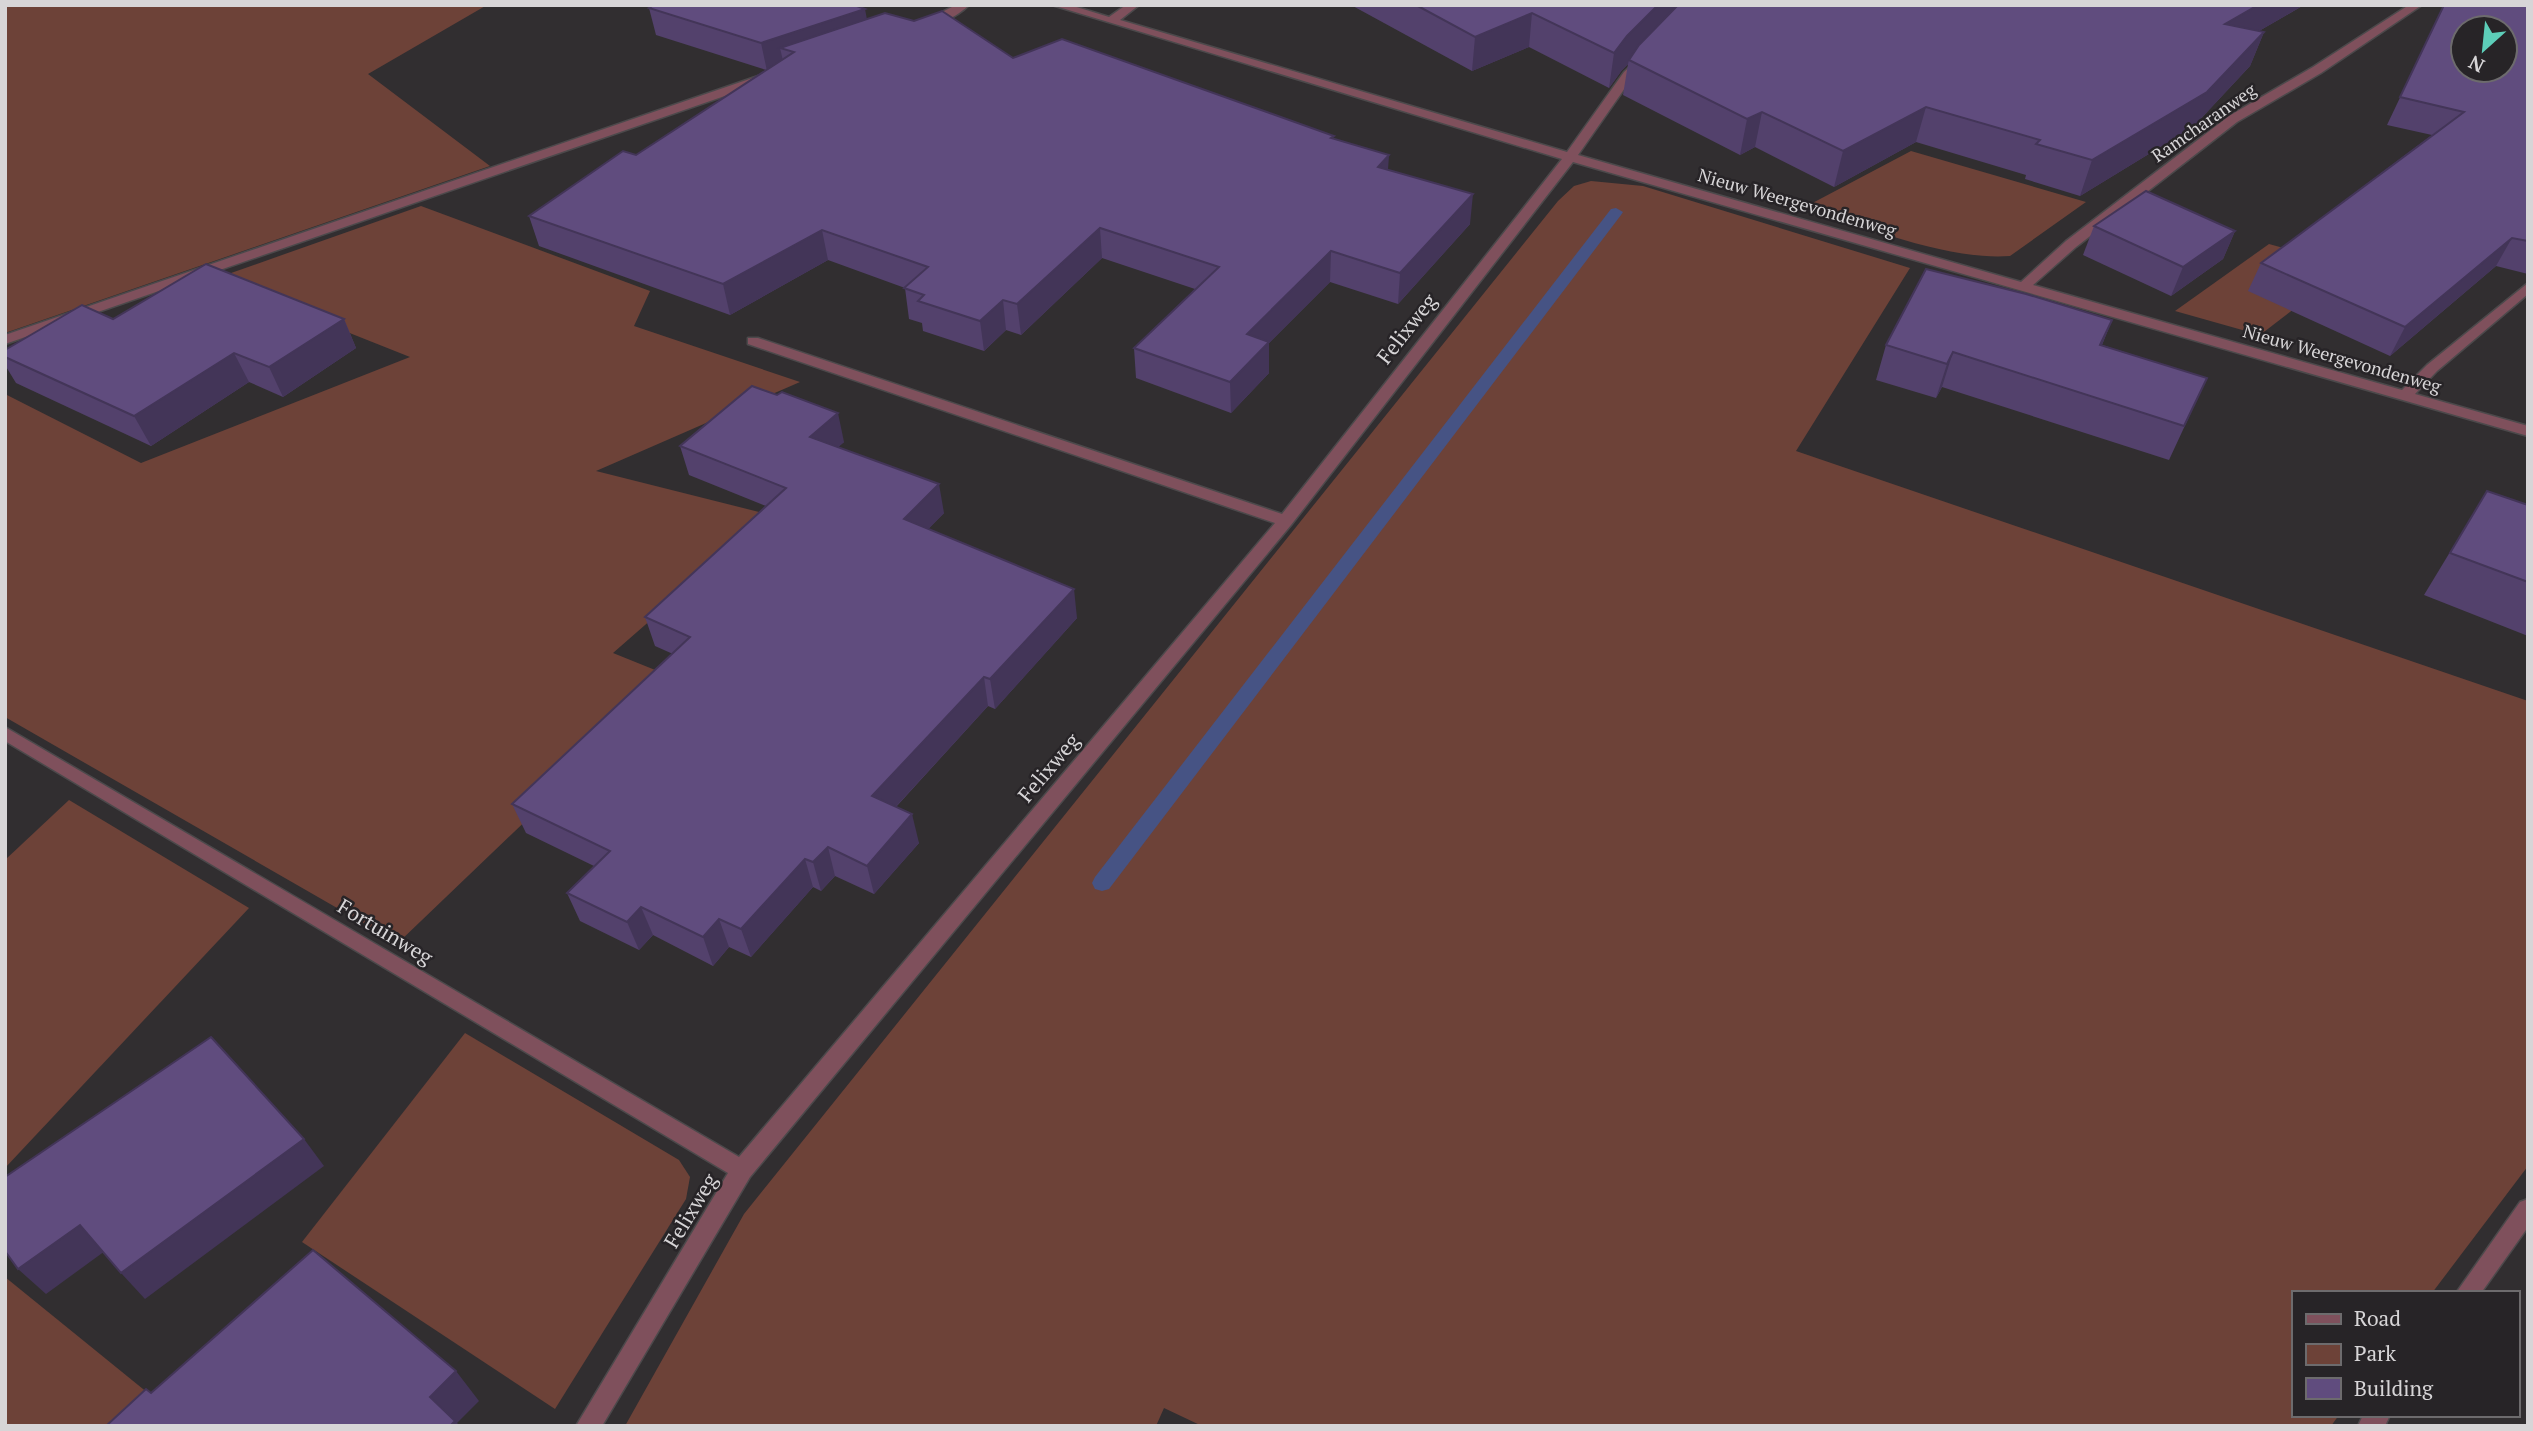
<svg xmlns="http://www.w3.org/2000/svg" width="2533" height="1431" font-family="'PT Serif',serif">
  <style>
    .green { fill: #6d4238 }
    .lines { fill: none; stroke-linecap: round; stroke-linejoin: round }
    .stream { fill: #465384; fill-rule: evenodd }
    .minor-casing { stroke: #4c494b; stroke-width: 3 }
    .minor { fill: #7f505c; fill-rule: evenodd }
    .wall { fill: #53416c }
    .shaded-wall { fill: #433558 }
    .building { fill: #604c7e; stroke: #433558; stroke-width: 2; fill-rule: evenodd }
    .labels { text-anchor: middle; stroke-width: 5; stroke-linejoin: round; paint-order: stroke }
    .far-street-label { font-size: 18px; fill: #d7d5d7; stroke: #272427 }
    .street-label { font-size: 21px; fill: #d7d5d7; stroke: #272427 }
  </style>
  <rect width="100%" height="100%" fill="#312e30"/>
  <g class="green">
    <polygon points="5,5 487,5 368,74 490,166 5,333"/>
    <path d="M1911,151L2086,202L2010,256C1950,261 1862,226 1803,208Z"/>
    <polygon points="1591,181 1643,186 1910,268 1796,451 2528,701 2528,1166 2432,1293 2293,1293 2293,1415 2339,1415 2331,1426 1202,1426 1164,1408 1156,1426 625,1426 744,1214 1558,201 1574,186"/>
    <polygon points="421,206 650,291 634,326 800,382 596,471 771,515 613,653 675,678 398,943 5,717 5,394 141,463 410,357 214,279"/>
    <polygon points="2269,244 2350,266 2260,335 2175,311"/>
    <polygon points="69,800 249,908 5,1168 5,860"/>
    <polygon points="465,1033 679,1160 690,1177 686,1199 555,1409 302,1242"/>
    <polygon points="5,1277 159,1402 141,1426 5,1426"/>
  </g>
  <g class="lines">
    <polygon class="stream" points="1616,208 1623,212 1621,215 1109,889 1102,891 1095,889 1092,883 1095,877 1611,209"/>
    <g class="minor-casing">
      <g id="minor">
        <path d="M956,5H969C959,15 933,31 920,23Z"/>
        <polygon points="1052,5 1070,5 1109,17 1126,5 1139,5 1120,20 1567,152 1624,72 1637,60 1645,60 1645,64 1632,78 1578,155 2021,282 2066,241 2229,116 2313,67 2409,5 2422,5 2321,73 2237,122 2076,247 2033,285 2402,390 2427,365 2528,283 2528,294 2437,371 2415,394 2528,426 2528,436 1573,162 1291,525 750,1177 602,1426 576,1426 728,1173 5,741 5,727 739,1157 1275,523 748,344 748,338 758,338 1282,514 1562,159"/>
        <polygon points="764,74 770,78 768,81 5,344 5,335"/>
        <polygon points="2528,1199 2528,1227 2481,1293 2456,1293 2520,1202"/>
        <polygon points="2363,1415 2390,1415 2385,1426 2358,1426"/>
      </g>
    </g>
    <use href="#minor" class="minor"/>
  </g>
  <g class="wall">
    <polygon points="1351,5 2304,5 2259,31 2264,32 2250,66 2193,127 2080,196 2025,179 2026,175 1916,142 1834,187 1755,147 1740,155 1623,95 1628,64 1622,70 1609,88 1529,47 1472,71"/>
    <polygon points="2444,5 2528,5 2528,274 2496,266 2390,356 2248,291 2261,263 2432,135 2387,125"/>
    <polygon points="649,8 867,19 1013,58 1333,139 1388,170 1470,224 1398,304 1330,282 1269,343 1269,373 1231,413 1136,378 1134,348 1195,289 1102,258 1021,335 1006,330 984,351 923,331 922,323 909,319 905,288 828,260 730,315 539,246 529,216 636,155 766,70 656,35"/>
    <polygon points="2094,226 2235,231 2223,259 2171,296 2083,255"/>
    <polygon points="113,319 344,319 356,348 283,397 249,382 151,446 16,383 5,365 5,350"/>
    <polygon points="2112,320 2102,345 2207,378 2169,460 1942,387 1936,398 1876,380 1886,345"/>
    <polygon points="844,442 838,447 944,513 928,529 1077,618 995,709 988,706 896,807 919,843 874,894 835,876 821,891 813,887 751,957 729,947 713,966 653,935 639,950 580,921 567,893 594,866 526,833 512,804 673,654 655,646 645,617 766,506 689,475 680,446"/>
    <polygon points="2487,491 2528,505 2528,636 2424,595"/>
  </g>
  <g class="shaded-wall">
    <polygon points="1658,5 1685,5 1629,60 1628,64 1622,70 1609,88 1614,53 1627,36"/>
    <polygon points="2258,5 2304,5 2212,58 2225,24"/>
    <polygon points="865,9 870,35 780,48 784,65 767,71 761,43"/>
    <polygon points="1532,13 1529,47 1472,71 1475,37"/>
    <polygon points="2264,32 2250,66 2193,127 2080,196 2092,160"/>
    <polygon points="1926,107 1916,142 1834,187 1843,151"/>
    <polygon points="1762,112 1755,147 1740,155 1747,119"/>
    <polygon points="1389,155 1387,185 1378,167"/>
    <polygon points="1473,194 1470,224 1398,304 1400,273"/>
    <polygon points="1100,228 1102,258 1021,335 1017,304"/>
    <polygon points="822,230 828,260 730,315 723,284"/>
    <polygon points="2235,231 2223,259 2171,296 2183,267"/>
    <polygon points="2512,238 2496,266 2390,356 2405,327"/>
    <polygon points="1331,251 1330,282 1269,343 1269,373 1231,413 1230,382 1247,334"/>
    <polygon points="1003,300 1006,330 984,351 980,321"/>
    <polygon points="344,319 356,348 283,397 269,367"/>
    <polygon points="2112,320 2098,354 2100,345"/>
    <polygon points="1953,352 1942,387 1936,398 1947,364"/>
    <polygon points="234,353 249,382 151,446 134,416"/>
    <polygon points="838,413 844,442 817,466 810,437"/>
    <polygon points="939,484 944,513 910,548 904,519"/>
    <polygon points="1074,589 1077,618 995,709 990,679"/>
    <polygon points="984,677 988,706 879,825 872,796"/>
    <polygon points="912,814 919,843 874,894 867,866"/>
    <polygon points="828,847 835,876 821,891 813,862"/>
    <polygon points="805,859 813,887 751,957 741,929"/>
    <polygon points="641,907 653,935 639,950 627,922"/>
    <polygon points="719,919 729,947 713,966 703,937"/>
    <polygon points="304,1139 324,1166 145,1299 121,1273"/>
    <polygon points="80,1225 105,1251 46,1294 18,1269"/>
    <polygon points="456,1371 479,1401 457,1423 460,1426 450,1426 430,1397"/>
  </g>
  <g class="building">
    <polygon points="654,5 854,5 865,9 761,43 649,8"/>
    <polygon points="1416,5 1658,5 1627,36 1614,53 1532,13 1475,37"/>
    <polygon points="1678,5 2258,5 2225,24 2264,32 2207,92 2092,160 2036,144 2040,140 1926,107 1843,151 1762,112 1747,119 1629,60 1639,45"/>
    <path d="M2444,5H2528V241L2512,238L2405,327L2261,263L2464,112L2400,97ZM2463,28H2505V70H2463Z"/>
    <polygon points="942,11 1013,58 1062,39 1334,136 1331,138 1389,155 1378,167 1473,194 1400,273 1331,251 1247,334 1269,342 1230,382 1134,348 1219,267 1100,228 1017,304 1003,300 980,321 918,301 924,295 904,288 928,267 822,230 723,284 529,216 623,151 636,155 794,52 780,48 885,13 914,21"/>
    <polygon points="2146,191 2235,231 2183,267 2094,226"/>
    <polygon points="206,264 344,319 269,367 234,353 134,416 5,357 5,350 82,305 113,319"/>
    <polygon points="1926,269 2026,294 2112,320 2100,345 2207,378 2184,426 1953,352 1947,364 1886,345"/>
    <polygon points="752,386 777,395 782,392 838,413 810,437 939,484 904,519 1074,589 990,679 984,677 872,796 912,814 867,866 828,847 813,862 805,859 741,929 719,919 703,937 641,907 627,922 567,893 610,851 512,804 690,637 645,617 786,488 680,446"/>
    <polygon points="2487,491 2528,505 2528,582 2450,553"/>
    <polygon points="211,1037 304,1139 121,1273 80,1225 18,1269 5,1251 5,1177"/>
    <polygon points="313,1250 456,1371 430,1397 455,1421 450,1426 106,1426 146,1389 151,1393"/>
  </g>
  <g class="labels">
    <g class="far-street-label">
      <text transform="translate(2204 123) rotate(-35)" y="6">Ramcharanweg</text>
      <text transform="translate(1797 203) rotate(16)" y="6">Nieuw Weergevondenweg</text>
      <text transform="translate(2342 359) rotate(16)" y="6">Nieuw Weergevondenweg</text>
    </g>
    <g class="street-label">
      <text transform="translate(1407 329) rotate(-52)" y="7">Felixweg</text>
      <text transform="translate(1049 768) rotate(-50)" y="7">Felixweg</text>
      <text transform="translate(385 932) rotate(31)" y="7">Fortuinweg</text>
      <text transform="translate(691 1211) rotate(-59)" y="7">Felixweg</text>
    </g>
  </g>
  <rect width="2533" height="1431" fill="none" stroke="#d7d5d7" stroke-width="14"/>
  <rect x="2292" y="1291" width="228" height="126" fill="#272427" stroke="#6d6b6d" stroke-width="2"/>
  <rect x="2306" y="1314" width="35" height="10" fill="#7f505c" stroke="#6d6b6d" stroke-width="2"/>
  <text x="2354" y="1326" font-size="21" fill="#d7d5d7">Road</text>
  <rect x="2306" y="1344" width="35" height="21" fill="#6d4238" stroke="#6d6b6d" stroke-width="2"/>
  <text x="2354" y="1361" font-size="21" fill="#d7d5d7">Park</text>
  <rect x="2306" y="1378" width="35" height="21" fill="#604c7e" stroke="#6d6b6d" stroke-width="2"/>
  <text x="2354" y="1396" font-size="21" fill="#d7d5d7">Building</text>
  <g transform="translate(2484 49) rotate(207)"><circle r="33" fill="#272427" stroke="#6d6b6d" stroke-width="2"/>
  <path d="M0-5L12 26L0 18L-12 26Z" fill="#5dceb9"/>
  <text y="-10" font-size="19" font-weight="bold" text-anchor="middle" fill="#d7d5d7">N</text>
  </g>
</svg>
